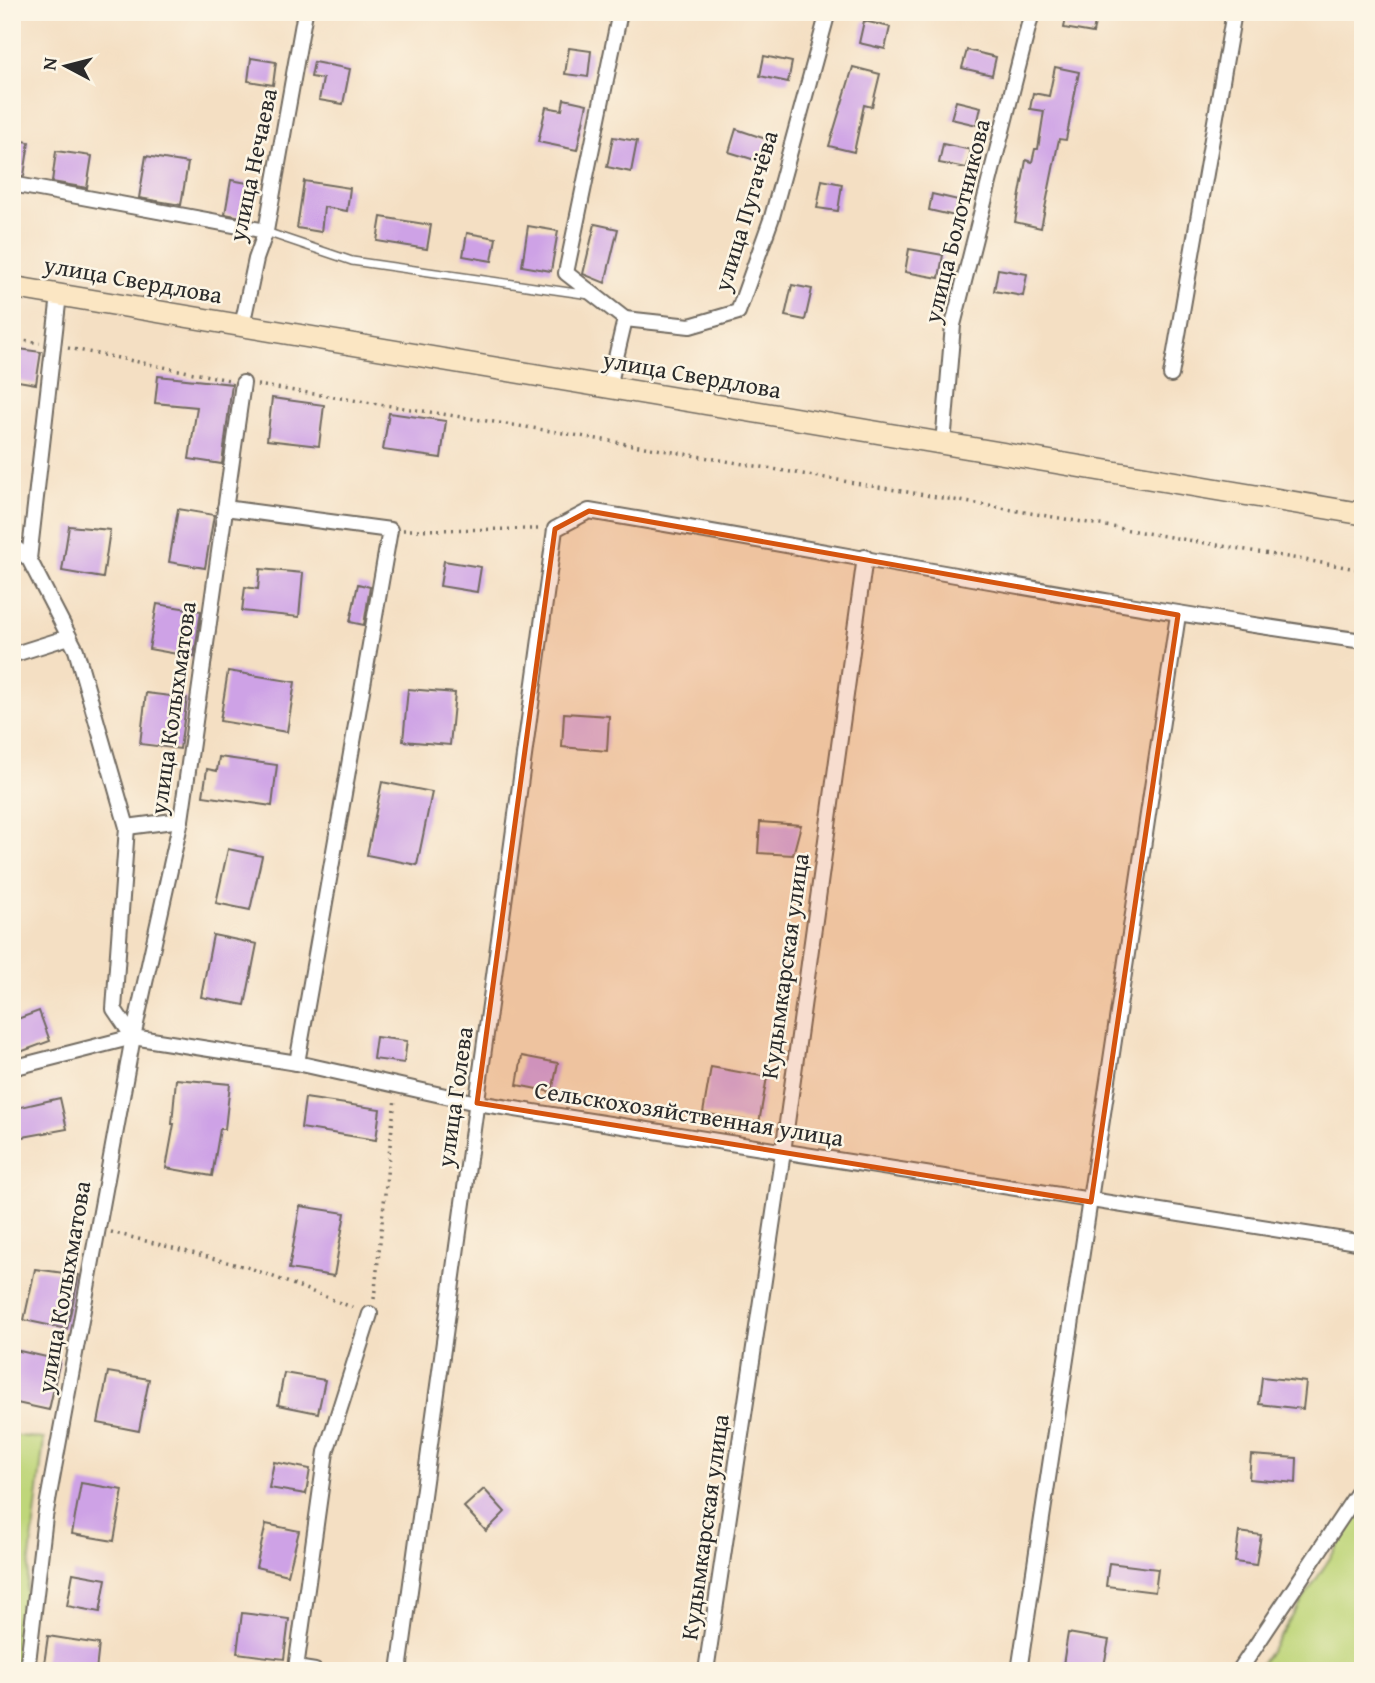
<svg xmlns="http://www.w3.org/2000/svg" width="1375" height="1683" font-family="'Gentium Book Plus',serif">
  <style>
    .green { fill: #bfd67a; stroke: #758052; stroke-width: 2 }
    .building { fill: #cea2e6 }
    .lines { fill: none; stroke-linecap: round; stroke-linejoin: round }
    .lane-casing { stroke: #716a60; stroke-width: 10 }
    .street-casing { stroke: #716a60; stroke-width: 18 }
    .secondary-casing { stroke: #716a60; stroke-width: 24 }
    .path { stroke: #716a60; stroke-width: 3.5; stroke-dasharray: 2 5; stroke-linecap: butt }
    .lane { stroke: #fff; stroke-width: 7 }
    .street { stroke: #fff; stroke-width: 14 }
    .secondary { stroke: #fbe6c3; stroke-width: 21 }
    .marked { fill: #d5540f; fill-opacity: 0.2; stroke: #d5540f; stroke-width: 5; stroke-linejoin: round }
    .labels { text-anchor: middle; stroke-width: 5; stroke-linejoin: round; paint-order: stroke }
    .street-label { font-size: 24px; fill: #2b2b2b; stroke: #fcf5e5 }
  </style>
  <rect width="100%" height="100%" fill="#fcf5e5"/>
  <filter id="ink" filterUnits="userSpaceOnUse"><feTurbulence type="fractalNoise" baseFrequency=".0143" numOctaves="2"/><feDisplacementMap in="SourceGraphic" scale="14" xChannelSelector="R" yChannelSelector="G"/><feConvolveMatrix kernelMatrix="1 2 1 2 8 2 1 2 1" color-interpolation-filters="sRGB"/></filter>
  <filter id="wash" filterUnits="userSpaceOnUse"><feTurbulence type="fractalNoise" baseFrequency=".00686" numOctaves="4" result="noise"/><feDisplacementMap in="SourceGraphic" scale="28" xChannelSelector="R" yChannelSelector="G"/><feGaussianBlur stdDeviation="1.57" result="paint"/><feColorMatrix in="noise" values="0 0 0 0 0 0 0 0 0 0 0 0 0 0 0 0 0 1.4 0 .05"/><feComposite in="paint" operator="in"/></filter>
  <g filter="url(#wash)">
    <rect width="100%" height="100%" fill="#f4dfc3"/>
    <g class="green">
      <polygon points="12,1435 44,1439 17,1671 12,1671"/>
      <polygon points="1363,1507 1363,1671 1257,1671"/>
    </g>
    <g id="blocks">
      <g class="building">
        <polygon points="1067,12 1097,12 1093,33 1064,28"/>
        <polygon points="864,21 890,27 885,49 859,43"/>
        <polygon points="569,48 591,51 588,77 565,74"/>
        <polygon points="967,50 996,57 992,75 962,68"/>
        <polygon points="764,56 792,62 788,82 760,76"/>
        <polygon points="251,58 276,62 273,85 248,81"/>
        <polygon points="314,62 350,69 343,104 319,100 323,79 311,77"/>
        <polygon points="853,67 880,74 872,107 864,105 854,152 829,146"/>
        <polygon points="1055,67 1079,72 1066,140 1059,139 1041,228 1015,222 1026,160 1032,162 1035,149 1038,149 1044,111 1030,109 1033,93 1049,96"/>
        <polygon points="564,99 587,104 577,150 538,142 546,107 562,110"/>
        <polygon points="956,101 981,107 977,125 951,119"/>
        <polygon points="736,129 772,141 765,163 729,152"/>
        <polygon points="613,137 637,141 631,172 607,167"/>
        <polygon points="12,139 29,142 24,176 12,175"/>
        <polygon points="943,144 971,150 967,168 939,163"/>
        <polygon points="56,151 92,156 87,188 52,182"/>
        <polygon points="146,156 188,163 181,205 139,198"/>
        <polygon points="231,180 253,184 247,218 225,214"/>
        <polygon points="822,180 842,184 838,211 817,208"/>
        <polygon points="304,181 350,188 347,211 324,207 321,232 297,228"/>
        <polygon points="932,194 958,200 955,216 929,210"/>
        <polygon points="381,217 431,225 427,249 377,241"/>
        <polygon points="595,224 618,229 605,283 583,274"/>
        <polygon points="528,226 558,231 551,271 522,266"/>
        <polygon points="467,233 496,238 492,261 463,256"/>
        <polygon points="909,249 943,255 939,278 905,272"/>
        <polygon points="998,269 1027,274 1023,296 994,291"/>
        <polygon points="792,285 812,289 805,320 785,316"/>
        <polygon points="12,348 41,352 36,384 12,380"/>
        <polygon points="158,376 232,384 222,464 189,459 197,407 155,403"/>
        <polygon points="272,398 324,405 319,446 267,440"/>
        <polygon points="389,413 446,421 441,458 383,450"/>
        <polygon points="178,509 214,515 205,568 169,562"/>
        <polygon points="69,526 110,530 103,578 62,571"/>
        <polygon points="444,561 481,567 477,592 440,586"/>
        <polygon points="260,569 303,573 299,617 242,611 245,587 258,589"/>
        <polygon points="358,584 370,587 364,625 350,622"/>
        <polygon points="157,604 201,611 194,657 149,649"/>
        <polygon points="228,671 295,682 287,732 220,721"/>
        <polygon points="408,689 455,693 450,745 403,741"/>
        <polygon points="146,693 187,698 180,749 140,744"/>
        <polygon points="564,713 609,716 607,751 562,747"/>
        <polygon points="219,757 277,765 272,806 203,796 207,769 217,771"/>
        <polygon points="382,782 432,792 417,865 367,855"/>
        <polygon points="760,822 801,825 793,855 758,853"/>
        <polygon points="228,849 262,856 250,910 216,903"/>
        <polygon points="213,935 257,944 245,1005 201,997"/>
        <polygon points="39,1011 50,1041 12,1055 12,1021"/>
        <polygon points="376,1037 407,1041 404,1063 373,1059"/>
        <polygon points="522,1056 558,1063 552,1092 517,1085"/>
        <polygon points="711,1067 767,1077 759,1123 703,1113"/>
        <polygon points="176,1079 230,1084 225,1129 220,1129 212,1176 166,1168 174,1124 172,1124"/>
        <polygon points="60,1098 67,1129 12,1139 12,1109"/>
        <polygon points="305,1098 380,1109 376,1140 301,1128"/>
        <polygon points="300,1206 345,1213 334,1276 289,1269"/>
        <polygon points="35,1269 79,1275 67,1329 24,1320"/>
        <polygon points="15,1350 60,1360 49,1410 12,1402"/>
        <polygon points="108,1372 149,1379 139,1431 98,1423"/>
        <polygon points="284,1373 325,1380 318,1413 278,1405"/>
        <polygon points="1262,1377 1306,1382 1303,1409 1259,1404"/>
        <polygon points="1251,1455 1297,1458 1296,1483 1249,1479"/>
        <polygon points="274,1462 310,1469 306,1494 269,1488"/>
        <polygon points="81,1483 123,1490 114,1541 72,1534"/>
        <polygon points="484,1489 505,1512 486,1531 464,1507"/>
        <polygon points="266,1524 299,1531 288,1575 256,1567"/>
        <polygon points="1239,1532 1261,1535 1256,1565 1235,1562"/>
        <polygon points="1109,1563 1158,1569 1155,1592 1106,1586"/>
        <polygon points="73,1573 106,1579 100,1612 67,1606"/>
        <polygon points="242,1613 289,1619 284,1659 237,1653"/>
        <polygon points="1068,1633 1109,1640 1103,1671 1062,1671"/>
        <polygon points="48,1636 99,1644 96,1671 43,1671"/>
      </g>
    </g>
  </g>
  <g filter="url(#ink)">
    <use href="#blocks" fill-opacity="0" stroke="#716a60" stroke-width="2"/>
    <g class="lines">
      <g class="lane-casing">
        <polyline id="lane" points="266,232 352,261 590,295"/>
      </g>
      <g class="street-casing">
        <g id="street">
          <polyline points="620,12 566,273 625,319"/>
          <polyline points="12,184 266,231"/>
          <polyline points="625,319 690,326 738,312 772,217 828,12"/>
          <polyline points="242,326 256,259 266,231 305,12"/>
          <polyline points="1171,375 1234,12"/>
          <polyline points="609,387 625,319"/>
          <polyline points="943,444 953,325 1032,12"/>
          <polyline points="225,508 390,530 297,1063"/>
          <polyline points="12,545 29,559"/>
          <polyline points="12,655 69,637"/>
          <polyline points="127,827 181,820"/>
          <polyline points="133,1037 181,820 243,383"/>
          <polyline points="12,1068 133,1037 297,1063 477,1103 1363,1243"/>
          <polyline points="296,1668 326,1452 370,1314"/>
          <polyline points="27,1671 45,1517 133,1037 114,1009 127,827 76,650 29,559 59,295"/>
          <polyline points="296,1671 296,1668 315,1671"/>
          <path d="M399,1671L555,529L589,511C847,554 1104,605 1363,641"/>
          <polyline points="706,1671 783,1152 865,557"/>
          <polyline points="1019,1671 1178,615"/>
          <polyline points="1239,1671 1363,1485"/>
        </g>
      </g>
      <g class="secondary-casing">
        <polyline id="secondary" points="12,287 1363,514"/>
      </g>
      <g class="path">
        <polyline points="12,338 40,343"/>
        <polyline points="68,348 229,380"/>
        <polyline points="257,385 551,431 1363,570"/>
        <polyline points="403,530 539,529"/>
        <polyline points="111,1232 250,1268 357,1309"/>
        <polyline points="374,1299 395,1098"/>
      </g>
      <use href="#lane" class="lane"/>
      <use href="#street" class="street"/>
      <use href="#secondary" class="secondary"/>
    </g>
  </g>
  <path class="marked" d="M589,511L1178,615L1091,1202L477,1103L555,529Z"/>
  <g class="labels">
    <g class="street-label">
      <text transform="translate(253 165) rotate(-78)" y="8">улица Нечаева</text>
      <text transform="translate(746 211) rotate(-73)" y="8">улица Пугачёва</text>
      <text transform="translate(957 221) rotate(-76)" y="8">улица Болотникова</text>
      <text transform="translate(133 280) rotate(10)" y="8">улица Свердлова</text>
      <text transform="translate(692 375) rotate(10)" y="8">улица Свердлова</text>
      <text transform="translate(173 708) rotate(-82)" y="8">улица Колыхматова</text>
      <text transform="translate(785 966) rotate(-82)" y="8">Кудымкарская улица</text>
      <text transform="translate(455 1097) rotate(-82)" y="8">улица Голева</text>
      <text transform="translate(689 1114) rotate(9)" y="8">Сельскохозяйственная улица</text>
      <text transform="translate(64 1287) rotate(-80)" y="8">улица Колыхматова</text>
      <text transform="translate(705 1527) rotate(-82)" y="8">Кудымкарская улица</text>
    </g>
  </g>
  <rect width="1375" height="1683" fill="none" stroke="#fcf5e5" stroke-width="42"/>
  <g transform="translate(66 66) rotate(277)" stroke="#fcf5e5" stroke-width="5" paint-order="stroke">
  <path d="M0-5L12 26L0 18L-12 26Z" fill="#2b2b2b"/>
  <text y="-10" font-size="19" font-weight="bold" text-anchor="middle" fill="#2b2b2b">N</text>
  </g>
</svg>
